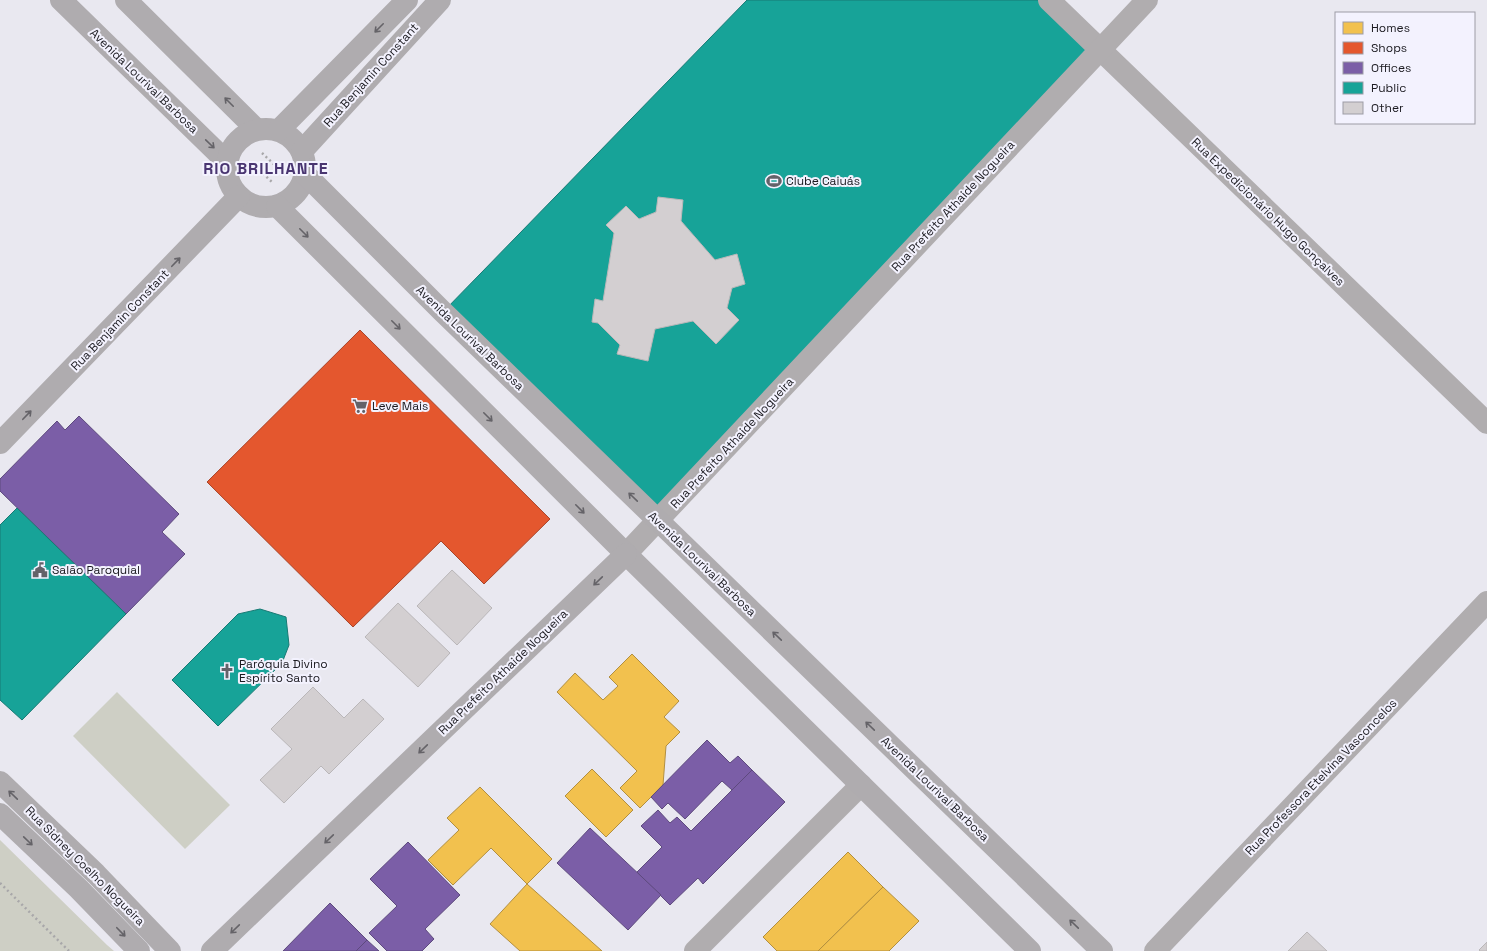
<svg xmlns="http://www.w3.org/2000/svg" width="1487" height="951" font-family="'Space Grotesk',sans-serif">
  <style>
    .green { fill: #cecfc5 }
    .homes { fill: #f2c14e; stroke: #b28f40 }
    .shops { fill: #e4572e; stroke: #a8452a }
    .offices { fill: #7b5ea7; stroke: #5e4a7e }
    .public { fill: #17a398; stroke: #187a74 }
    .building { fill: #d3cfd1; stroke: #bab7b9 }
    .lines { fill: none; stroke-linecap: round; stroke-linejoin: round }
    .path { stroke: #a8a7a9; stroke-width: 2.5; stroke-dasharray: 2 3; stroke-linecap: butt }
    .street { stroke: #b0adaf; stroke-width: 22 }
    .secondary { stroke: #afacaf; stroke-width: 22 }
    .oneway { stroke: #656368 }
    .labels { text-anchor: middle; stroke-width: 4; stroke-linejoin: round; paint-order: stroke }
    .street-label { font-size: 12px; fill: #1b1a20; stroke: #f3f2fe }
    .poi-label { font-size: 12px; fill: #1b1a20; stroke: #f3f2fe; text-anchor: start }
    .district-label { font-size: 16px; font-weight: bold; letter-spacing: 1px; fill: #493571; stroke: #f3f2fe }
  </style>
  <rect width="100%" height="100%" fill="#e9e8f0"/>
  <g class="green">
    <polygon points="117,692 230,805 185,849 73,736"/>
    <polygon points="0,840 107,945 114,951 0,951"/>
  </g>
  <g class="homes">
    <polygon points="632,654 679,701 664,717 680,732 666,746 663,785 640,808 620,788 637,771 557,692 575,673 603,700 618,686 609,677"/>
    <polygon points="592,769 633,810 606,837 565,796"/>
    <polygon points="480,787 552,859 527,884 491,848 453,885 428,860 459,830 447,818"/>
    <polygon points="848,852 883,887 818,951 777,951 763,937"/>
    <polygon points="527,884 602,951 520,951 490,924"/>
    <polygon points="883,887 919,921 889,951 818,951"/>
  </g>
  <polygon class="shops" points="360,330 550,519 484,584 441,541 353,627 207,482"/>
  <g class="offices">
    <polygon points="79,416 179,514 162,532 185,554 126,614 0,491 0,479 57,421 65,430"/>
    <polygon points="707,740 730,763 738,756 752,770 732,790 722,781 685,819 668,803 662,809 651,797"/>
    <polygon points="752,770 785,802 703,884 698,878 670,905 637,872 662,847 641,826 658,810 670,823 677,817 691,831"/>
    <polygon points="590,828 661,895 628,930 557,863"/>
    <polygon points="408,842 460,895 425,929 434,939 422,951 387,951 369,933 397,906 370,879"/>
    <polygon points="330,903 367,940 356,951 283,951"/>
    <polygon points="367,940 379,951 356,951"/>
  </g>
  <g class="public">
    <polygon points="747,0 1049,0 1099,49 658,521 443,312"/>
    <polygon points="17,508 126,614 22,720 0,700 0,525"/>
    <polygon points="260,609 286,617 289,645 282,663 218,726 172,680 238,614"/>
  </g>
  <g class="building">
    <polygon points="658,197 683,200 681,221 715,260 737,254 745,284 732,288 727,308 739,320 716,344 693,321 655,329 648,361 617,354 620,345 598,323 592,322 595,299 603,301 614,233 606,225 626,206 639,219 656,212"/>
    <polygon points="452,570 492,608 457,645 417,606"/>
    <polygon points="398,603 450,653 418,687 365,637"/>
    <polygon points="313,687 344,718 363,699 384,719 329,774 321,766 284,803 260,780 292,749 271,729"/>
    <polygon points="1307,932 1327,951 1288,951"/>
    <polygon points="1487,942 1487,951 1480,951 1479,950"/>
  </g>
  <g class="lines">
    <g class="path">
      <polyline points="262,153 281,171"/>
      <polyline points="252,163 273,183"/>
      <polyline points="0,883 69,951"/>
    </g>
    <g class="street">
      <polyline points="1049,0 1487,423"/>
      <polyline points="626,554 1147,0"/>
      <polyline points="695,951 861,785"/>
      <polyline points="1155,951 1487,602"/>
    </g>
    <g class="secondary">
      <polyline points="61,0 227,162"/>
      <polyline points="126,0 256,129"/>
      <circle cx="266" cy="168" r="39"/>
      <polyline points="279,130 407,0"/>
      <polyline points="302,151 440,0"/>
      <polyline points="305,174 443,312 1102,951"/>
      <polyline points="277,206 626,554 1030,951"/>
      <polyline points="0,443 239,196"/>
      <polyline points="0,782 96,874 170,951"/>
      <polyline points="0,814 79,889 139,951"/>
      <polyline points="212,951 626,554"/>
    </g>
  </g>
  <defs><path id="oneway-shaft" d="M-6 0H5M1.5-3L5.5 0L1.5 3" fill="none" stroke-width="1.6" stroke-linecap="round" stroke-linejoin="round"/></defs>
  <g class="oneway">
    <use href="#oneway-shaft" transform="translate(379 28) rotate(135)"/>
    <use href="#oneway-shaft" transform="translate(229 102) rotate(-135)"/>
    <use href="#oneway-shaft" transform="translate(210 144) rotate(44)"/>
    <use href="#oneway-shaft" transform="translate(304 233) rotate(45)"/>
    <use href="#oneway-shaft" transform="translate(176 262) rotate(-46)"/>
    <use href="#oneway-shaft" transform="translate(396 325) rotate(45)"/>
    <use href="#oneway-shaft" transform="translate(27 415) rotate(-46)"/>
    <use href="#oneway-shaft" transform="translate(488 417) rotate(45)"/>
    <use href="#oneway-shaft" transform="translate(633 497) rotate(-136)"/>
    <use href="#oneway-shaft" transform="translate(580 509) rotate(45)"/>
    <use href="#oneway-shaft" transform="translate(598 581) rotate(136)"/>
    <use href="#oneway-shaft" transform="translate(777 636) rotate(-136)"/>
    <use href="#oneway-shaft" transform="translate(870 726) rotate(-136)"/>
    <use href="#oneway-shaft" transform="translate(423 749) rotate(136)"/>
    <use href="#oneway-shaft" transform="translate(13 795) rotate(-136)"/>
    <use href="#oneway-shaft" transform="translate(329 839) rotate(136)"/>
    <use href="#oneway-shaft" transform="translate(28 841) rotate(44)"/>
    <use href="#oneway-shaft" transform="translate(1074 924) rotate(-136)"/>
    <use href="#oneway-shaft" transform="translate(235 929) rotate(136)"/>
    <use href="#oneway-shaft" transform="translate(121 932) rotate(46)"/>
  </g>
  <defs>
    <g id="stadium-bare" transform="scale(1.2)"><path d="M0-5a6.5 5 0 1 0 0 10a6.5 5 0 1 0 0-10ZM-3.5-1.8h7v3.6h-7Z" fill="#636269" stroke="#f3f2fe" stroke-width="2.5" paint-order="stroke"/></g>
    <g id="supermarket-bare" transform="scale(1.2)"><path d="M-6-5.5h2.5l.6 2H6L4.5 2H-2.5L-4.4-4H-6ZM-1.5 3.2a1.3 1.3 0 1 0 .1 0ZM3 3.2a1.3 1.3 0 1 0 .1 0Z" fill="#636269" stroke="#f3f2fe" stroke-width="2.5" paint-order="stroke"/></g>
    <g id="civic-bare" transform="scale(1.2)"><path d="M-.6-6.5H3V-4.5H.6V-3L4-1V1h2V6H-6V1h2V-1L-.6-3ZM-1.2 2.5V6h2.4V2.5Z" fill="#636269" stroke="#f3f2fe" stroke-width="2.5" paint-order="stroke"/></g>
    <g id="church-bare" transform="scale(1.2)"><path d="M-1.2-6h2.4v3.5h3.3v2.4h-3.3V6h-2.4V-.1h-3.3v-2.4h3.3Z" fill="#636269" stroke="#f3f2fe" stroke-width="2.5" paint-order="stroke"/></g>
  </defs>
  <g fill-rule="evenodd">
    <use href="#stadium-bare" x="774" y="181"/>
    <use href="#supermarket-bare" x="360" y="406"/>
    <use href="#civic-bare" x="40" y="570"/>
    <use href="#church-bare" x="227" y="671"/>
  </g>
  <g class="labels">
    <g class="street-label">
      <text transform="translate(371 75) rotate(-48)" y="4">Rua Benjamin Constant</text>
      <text transform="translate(144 81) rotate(44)" y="4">Avenida Lourival Barbosa</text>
      <text transform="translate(953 206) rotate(-47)" y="4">Rua Prefeito Athaide Nogueira</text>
      <text transform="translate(1268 212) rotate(44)" y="4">Rua Expedicionário Hugo Gonçalves</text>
      <text transform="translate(120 320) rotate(-46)" y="4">Rua Benjamin Constant</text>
      <text transform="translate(470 338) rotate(44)" y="4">Avenida Lourival Barbosa</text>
      <text transform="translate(732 443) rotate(-47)" y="4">Rua Prefeito Athaide Nogueira</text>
      <text transform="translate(702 564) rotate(44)" y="4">Avenida Lourival Barbosa</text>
      <text transform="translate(503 672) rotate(-44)" y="4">Rua Prefeito Athaide Nogueira</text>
      <text transform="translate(1321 777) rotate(-46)" y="4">Rua Professora Etelvina Vasconcelos</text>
      <text transform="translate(935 789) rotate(44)" y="4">Avenida Lourival Barbosa</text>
      <text transform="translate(85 866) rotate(45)" y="4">Rua Sidney Coelho Nogueira</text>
    </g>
    <g class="poi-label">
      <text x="786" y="185">Clube Caiuás</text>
      <text x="372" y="410">Leve Mais</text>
      <text x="52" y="574">Salão Paroquial</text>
      <text x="239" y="668">Paróquia Divino<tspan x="239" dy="14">Espírito Santo</tspan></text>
    </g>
    <g class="district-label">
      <text x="266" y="174">RIO BRILHANTE</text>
    </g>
  </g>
  <rect x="1335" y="12" width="140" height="112" fill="#f3f2fe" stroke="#9d9ca5"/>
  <rect x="1343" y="22" width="20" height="12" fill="#f2c14e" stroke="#9d9ca5"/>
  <text x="1371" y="32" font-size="12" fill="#1b1a20">Homes</text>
  <rect x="1343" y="42" width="20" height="12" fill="#e4572e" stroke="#9d9ca5"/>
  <text x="1371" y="52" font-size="12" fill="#1b1a20">Shops</text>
  <rect x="1343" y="62" width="20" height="12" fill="#7b5ea7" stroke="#9d9ca5"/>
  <text x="1371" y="72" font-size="12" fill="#1b1a20">Offices</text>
  <rect x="1343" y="82" width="20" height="12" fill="#17a398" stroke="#9d9ca5"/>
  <text x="1371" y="92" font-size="12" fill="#1b1a20">Public</text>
  <rect x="1343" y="102" width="20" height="12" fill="#d3cfd1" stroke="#9d9ca5"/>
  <text x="1371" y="112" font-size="12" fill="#1b1a20">Other</text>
</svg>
